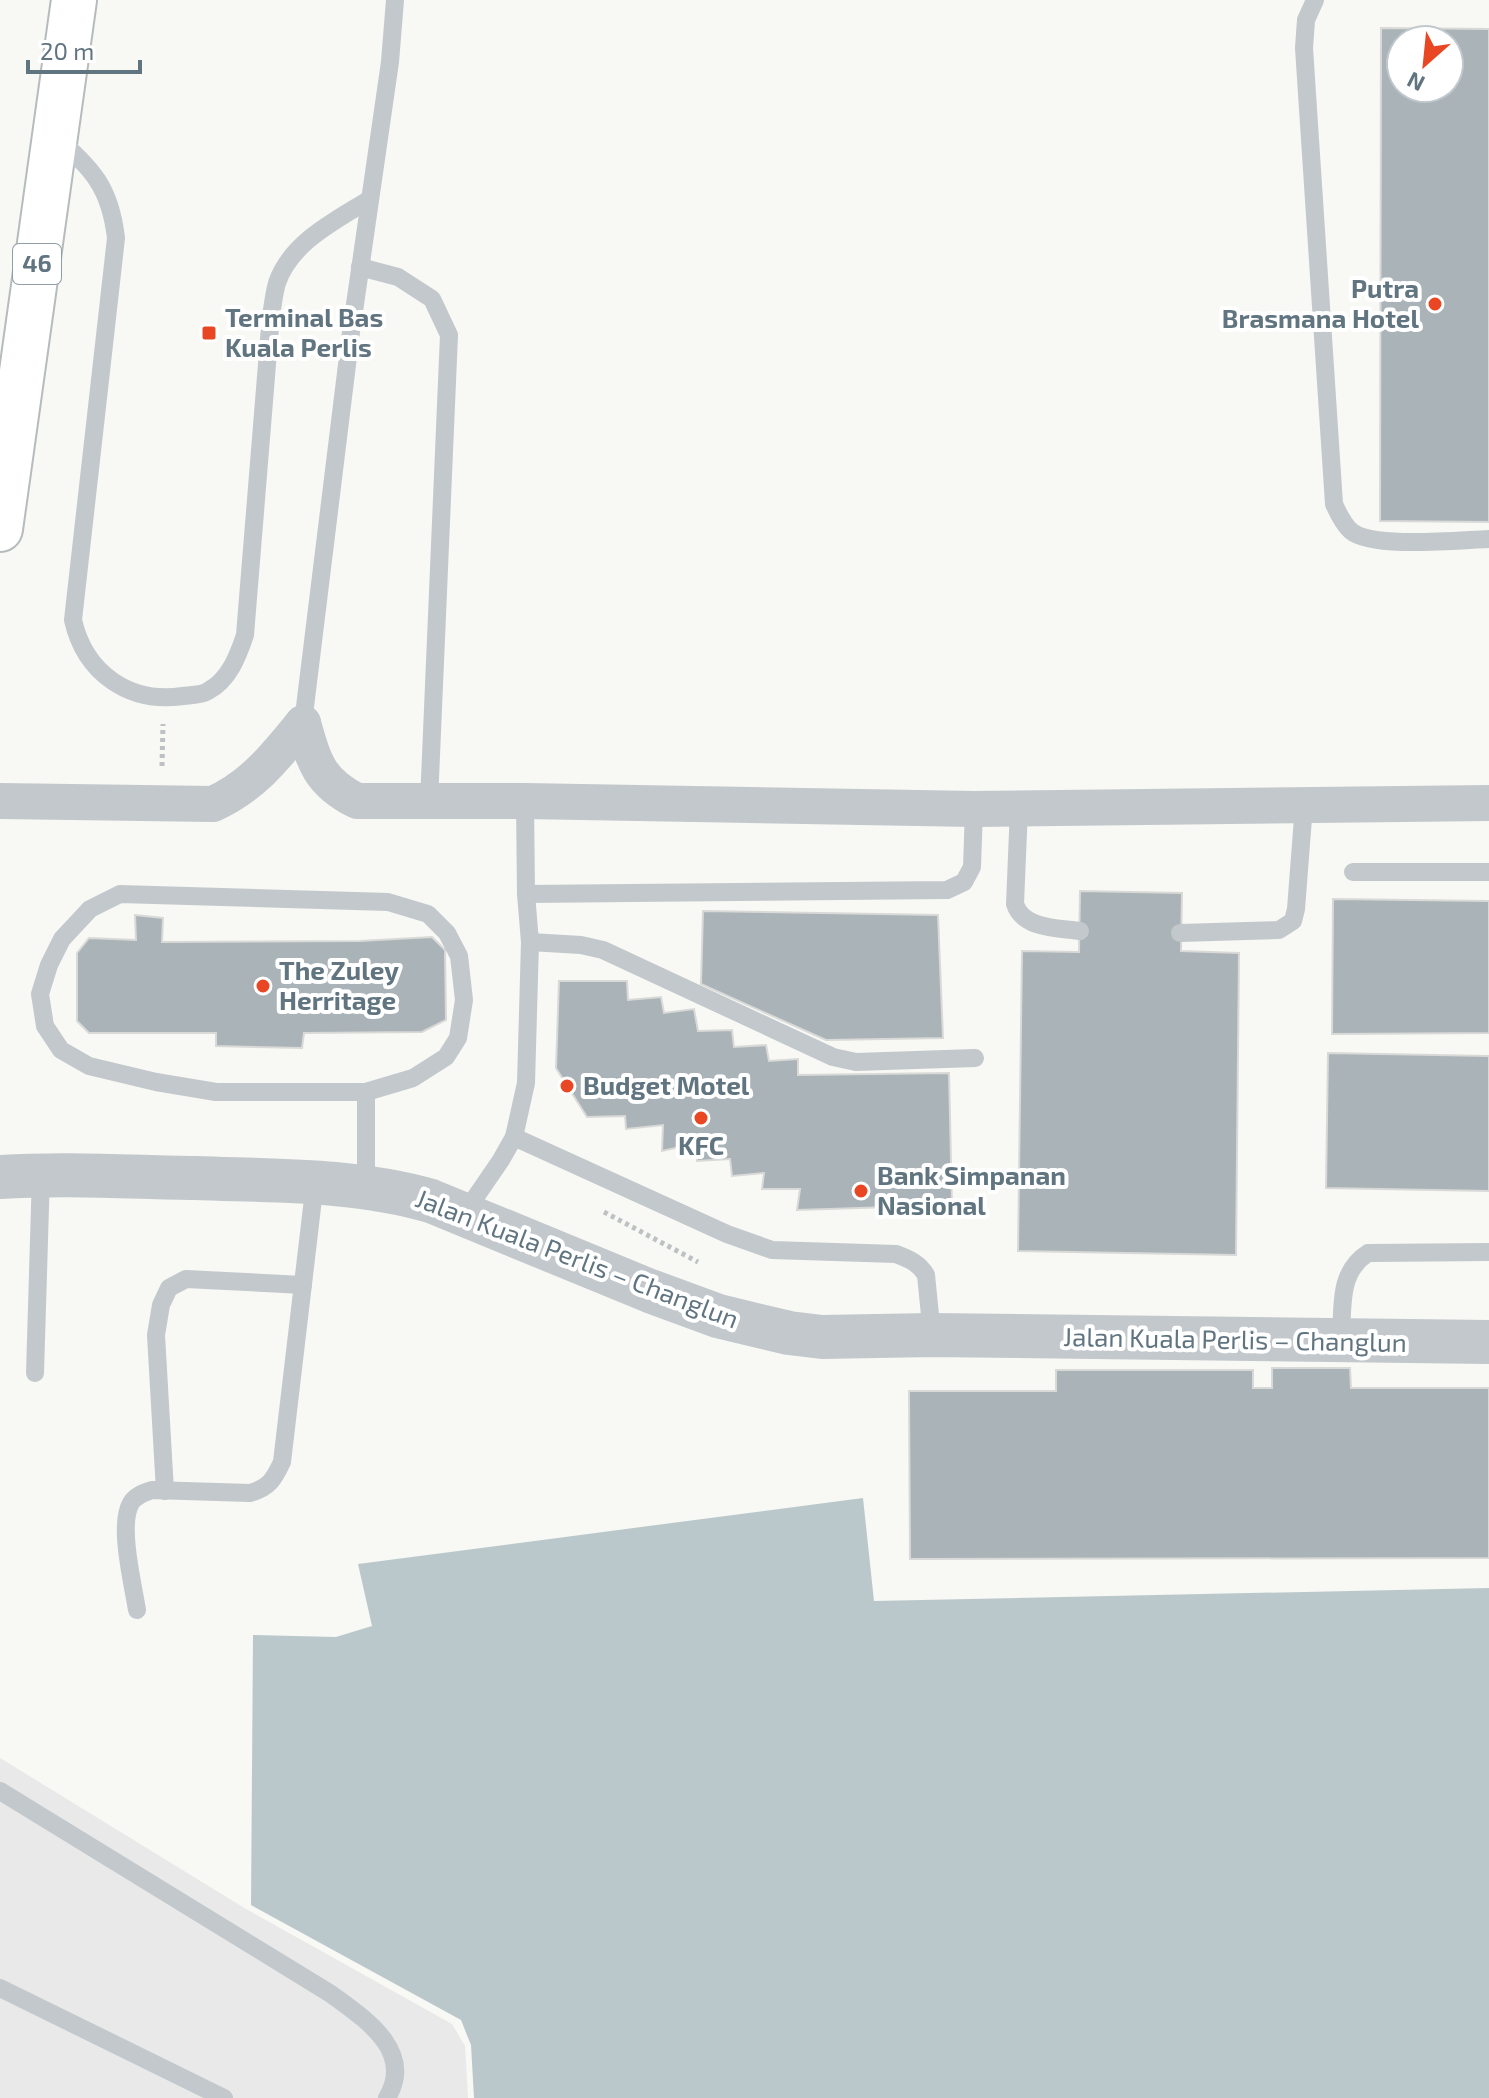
<svg xmlns="http://www.w3.org/2000/svg" width="1489" height="2098" font-family="'Exo 2',sans-serif">
  <style>
    .built { fill: #e8e9e8 }
    .water { fill: #bbc8cb }
    .building { fill: #a9b3b8; stroke: #d9d9d7; stroke-width: 2; fill-rule: evenodd }
    .lines { fill: none; stroke-linecap: round; stroke-linejoin: round }
    .primary-casing { stroke: #b6bbbe; stroke-width: 48 }
    .path { stroke: #bec1c3; stroke-width: 5; stroke-dasharray: 4 4; stroke-linecap: butt }
    .service { stroke: #c2c8cb; stroke-width: 18 }
    .minor { stroke: #c2c8cb; stroke-width: 36 }
    .tertiary { stroke: #c2c8cb; stroke-width: 44 }
    .primary { stroke: #fff; stroke-width: 44 }
    .poi-dot { fill: #e94723; stroke: #fff; stroke-width: 3 }
    .labels { text-anchor: middle; stroke-width: 8; stroke-linejoin: round; paint-order: stroke }
    .shield { fill: #fff; stroke: #909ea7; stroke-width: 2 }
    .shield-label { font-size: 24px; font-weight: bold; fill: #617581 }
    .poi-label { font-size: 26px; font-weight: bold; fill: #617581; stroke: #fff; text-anchor: start }
    .street-label { font-size: 26px; fill: #617581; stroke: #fff }
  </style>
  <rect width="100%" height="100%" fill="#f8f8f4"/>
  <polygon class="built" points="0,1758 246,1909 452,2024 465,2046 468,2098 0,2098"/>
  <polygon class="water" points="863,1498 874,1601 1489,1588 1489,2098 474,2098 471,2045 461,2020 251,1905 253,1635 336,1637 372,1626 358,1564"/>
  <g class="building">
    <path d="M1381,28L1489,29V522L1380,521ZM1401,40H1449V88H1401Z"/>
    <polygon points="1080,891 1182,893 1181,951 1239,953 1236,1255 1018,1251 1022,951 1079,952"/>
    <polygon points="1333,899 1489,901 1489,1033 1332,1034"/>
    <polygon points="703,911 938,915 943,1038 826,1040 701,984"/>
    <polygon points="135,915 163,918 162,942 360,941 432,937 445,950 446,1020 422,1032 304,1033 302,1048 216,1046 216,1033 89,1033 77,1021 77,953 89,938 136,940"/>
    <polygon points="559,981 627,981 628,1000 661,997 664,1013 694,1009 698,1031 732,1030 734,1047 766,1045 769,1061 798,1059 798,1075 949,1073 952,1205 797,1210 800,1189 762,1189 764,1173 732,1176 730,1159 697,1161 697,1143 662,1151 663,1125 626,1129 625,1116 587,1117 556,1068"/>
    <polygon points="1328,1053 1489,1056 1489,1191 1326,1188"/>
    <polygon points="1272,1368 1350,1368 1351,1388 1489,1388 1489,1558 910,1559 909,1391 1056,1391 1056,1370 1253,1370 1253,1388 1272,1388"/>
  </g>
  <g class="lines">
    <g class="primary-casing">
      <polyline id="primary" points="0,529 74,0"/>
    </g>
    <g class="path">
      <polyline points="162,766 163,724"/>
      <polyline points="604,1212 698,1262"/>
    </g>
    <g class="service">
      <path d="M1315,0L1306,20L1304,48L1334,504C1338,513 1343,524 1351,531C1372,549 1459,540 1489,539"/>
      <path d="M56,137C93,170 110,187 116,238L73,620C85,673 129,704 183,696C191,695 202,695 208,691C229,680 238,656 245,635L271,315C273,305 274,293 277,283C291,242 335,221 370,199"/>
      <polyline points="360,267 398,277 432,299 449,335 429,802"/>
      <polyline points="303,723 351,332 390,62 395,0"/>
      <path d="M1019,808L1015,904C1023,929 1058,928 1080,931"/>
      <polyline points="1353,872 1489,872"/>
      <polygon points="120,894 388,902 428,914 447,933 459,956 464,1000 458,1038 446,1057 413,1078 366,1092 216,1092 156,1082 89,1066 61,1050 45,1026 40,994 49,965 62,939 90,909"/>
      <polyline points="526,894 947,890 964,882 972,867 974,809"/>
      <polyline points="1180,933 1279,930 1293,921 1296,909 1304,805"/>
      <polyline points="530,942 581,945 603,950 833,1057 856,1062 975,1058"/>
      <path d="M514,1137L727,1234L772,1250L896,1254C909,1259 919,1263 926,1275L932,1335"/>
      <polyline points="366,1188 366,1092"/>
      <polyline points="464,1214 501,1160 514,1137 526,1083 530,942 526,894 525,801"/>
      <path d="M1341,1339C1343,1307 1338,1272 1368,1253L1489,1252"/>
      <polyline points="35,1373 41,1174"/>
      <polyline points="165,1491 156,1335 161,1305 169,1288 186,1279 303,1285"/>
      <path d="M137,1610C133,1584 118,1525 131,1503C136,1495 144,1493 152,1490L250,1493C269,1488 274,1479 282,1462L315,1182"/>
      <path d="M0,1791L331,1994C365,2019 415,2051 387,2098"/>
      <polyline points="0,1988 224,2098"/>
    </g>
    <g class="minor">
      <path d="M303,723C314,762 319,782 357,801H525L974,809L1489,803"/>
      <path d="M0,801L213,804C253,786 276,756 303,723"/>
    </g>
    <path class="tertiary" d="M0,1177C65,1173 130,1177 195,1178C274,1181 355,1179 431,1201L650,1291L718,1316L789,1333L822,1337L932,1335L1489,1342"/>
    <use href="#primary" class="primary"/>
  </g>
  <g class="poi-dot">
    <circle cx="1435" cy="304" r="8"/>
    <rect x="201" y="325" width="16" height="16" rx="4"/>
    <circle cx="263" cy="986" r="8"/>
    <circle cx="567" cy="1086" r="8"/>
    <circle cx="701" cy="1118" r="8"/>
    <circle cx="861" cy="1191" r="8"/>
  </g>
  <g class="labels">
    <rect class="shield" x="13" y="244" width="48" height="40" rx="6"/>
    <g class="shield-label">
      <text x="37" y="272">46</text>
    </g>
    <g class="poi-label">
      <text x="1419" y="298" text-anchor="end">Putra<tspan x="1419" dy="30">Brasmana Hotel</tspan></text>
      <text x="225" y="327">Terminal Bas<tspan x="225" dy="30">Kuala Perlis</tspan></text>
      <text x="279" y="980">The Zuley<tspan x="279" dy="30">Herritage</tspan></text>
      <text x="583" y="1095">Budget Motel</text>
      <text x="701" y="1155" text-anchor="middle">KFC</text>
      <text x="877" y="1185">Bank Simpanan<tspan x="877" dy="30">Nasional</tspan></text>
    </g>
    <g class="street-label">
      <text transform="translate(577 1259) rotate(21)" y="9">Jalan Kuala Perlis – Changlun</text>
      <text transform="translate(1235 1340) rotate(1)" y="9">Jalan Kuala Perlis – Changlun</text>
    </g>
  </g>
  <g transform="translate(1425 64) rotate(207)"><circle r="38" fill="#ffffff" stroke="#c0c8cd" stroke-width="2"/>
  <path d="M0-6L14 30L0 20L-14 30Z" fill="#e94723"/>
  <text y="-12" font-size="22" font-weight="bold" text-anchor="middle" fill="#617581">N</text>
  </g>
  <path d="M28 60v12h112v-12" fill="none" stroke="#617581" stroke-width="4"/>
  <text x="40" y="60" font-size="24" fill="#617581" stroke="#ffffff" stroke-width="6" paint-order="stroke">20 m</text>
</svg>
